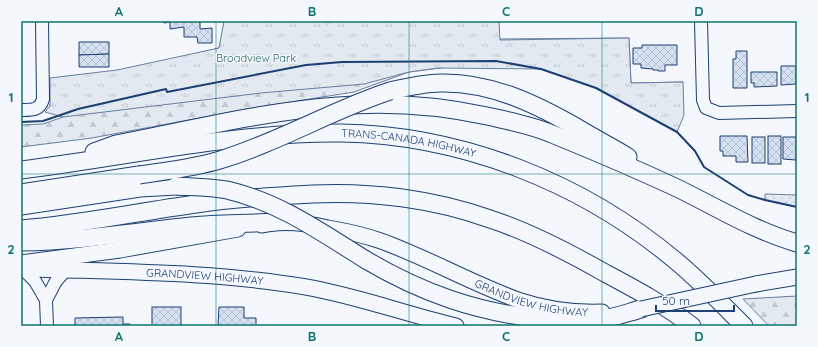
<svg xmlns="http://www.w3.org/2000/svg" width="818" height="347" font-family="Quicksand,sans-serif">
  <style>
    .grass { fill: url(#grass-dots); stroke: #687fa3 }
    .forest { fill: url(#forest-firs); stroke: #687fa3 }
    .park { fill: url(#park-tufts); stroke: #687fa3 }
    .lines { fill: none; stroke-linecap: round; stroke-linejoin: round }
    .stream { stroke: #cfd7e4; stroke-width: 3 }
    .building { fill: url(#building-cross-hatch); stroke: #1d3f73 }
    .minor-casing { stroke: #1d3f73; stroke-width: 14 }
    .major-casing { stroke: #1d3f73; stroke-width: 17 }
    .highway-casing { stroke: #1d3f73; stroke-width: 19 }
    .minor { stroke: #f4f7fb; stroke-width: 12 }
    .major { stroke: #f4f7fb; stroke-width: 15 }
    .highway { stroke: #f4f7fb; stroke-width: 17 }
    .major-bridge-casing { stroke: #1d3f73; stroke-width: 17; stroke-linecap: butt }
    .highway-bridge-casing { stroke: #1d3f73; stroke-width: 19; stroke-linecap: butt }
    .major-bridge { stroke: #f4f7fb; stroke-width: 15 }
    .highway-bridge { stroke: #f4f7fb; stroke-width: 17 }
    .wall { stroke: #1d3f73; stroke-width: 2 }
    .grid { fill: none; stroke: #0f766e; stroke-width: 1; stroke-opacity: 0.55 }
    .labels { text-anchor: middle; stroke-width: 3; stroke-linejoin: round; paint-order: stroke }
    .park-label { font-size: 11px; fill: #2c6c60; stroke: #f4f7fb }
    .street-label { font-size: 11px; fill: #1d3f73; stroke: #f4f7fb }
    .neatline { fill: none; stroke: #0f766e; stroke-width: 1.5 }
    .grid-label { font-size: 13px; text-anchor: middle; font-weight: bold; fill: #0f766e }
  </style>
  <defs>
    <pattern id="grass-dots" width="8" height="8" patternUnits="userSpaceOnUse"><rect width="8" height="8" fill="#e3e9f0"/><path d="M2 2h.1M6 6h.1" fill="none" stroke="#c2c9d1" stroke-width="1.8" stroke-linecap="round"/></pattern>
    <pattern id="forest-firs" width="22" height="20" patternUnits="userSpaceOnUse"><rect width="22" height="20" fill="#e3e9f0"/><path d="M5 1l3.5 6h-7zM16 11l3.5 6h-7z" fill="#c2c9d1"/></pattern>
    <pattern id="park-tufts" width="24" height="20" patternUnits="userSpaceOnUse"><rect width="24" height="20" fill="#e3e9f0"/><path d="M3 7l-1-3M5 7V3M7 7l1-3M15 17l-1-3M17 17v-4M19 17l1-3" fill="none" stroke="#c2c9d1"/></pattern>
    <pattern id="building-cross-hatch" width="8" height="8" patternUnits="userSpaceOnUse"><rect width="8" height="8" fill="#d5e0f0"/><path d="M0 0l8 8M0 8l8-8" fill="none" stroke="#b6c1d1"/></pattern>
  </defs>
  <rect width="100%" height="100%" fill="#f4f7fb"/>
  <polygon class="grass" points="765,194 797,195 797,207 765,200"/>
  <g class="forest">
    <polygon points="225,21 484,21 497,39 629,38 631,83 683,82 596,88 541,69 496,61 409,72 354,92 253,108 92,138 21,147 21,125 43,124 63,117 61,87 219,48"/>
    <polygon points="797,296 797,326 769,326 743,299"/>
  </g>
  <polygon class="park" points="224,21 499,21 500,40 629,38 631,83 683,82 684,115 677,132 596,88 541,69 438,68 409,72 364,84 261,93 63,117 45,112 50,106 50,78 117,70 219,48"/>
  <g class="lines">
    <polyline class="stream" points="327,24 330,21"/>
  </g>
  <g class="building">
    <polygon points="164,21 200,21 200,29 212,28 212,43 198,43 197,37 184,37 184,27 170,29 170,22 164,23"/>
    <polygon points="79,42 109,42 109,54 79,55"/>
    <polygon points="642,45 677,45 677,65 665,65 665,71 658,71 658,70 653,70 653,69 641,68 641,64 633,64 633,48 642,48"/>
    <polygon points="736,51 747,51 747,88 733,88 733,59 736,59"/>
    <polygon points="109,54 109,67 79,67 79,55"/>
    <polygon points="781,66 796,66 796,84 781,85"/>
    <polygon points="751,72 777,72 777,86 754,87 754,83 751,83"/>
    <polygon points="720,136 747,136 748,162 736,162 736,156 723,156 723,151 720,151"/>
    <rect x="768" y="136" width="13" height="28"/>
    <rect x="752" y="137" width="13" height="26"/>
    <polygon points="783,137 796,137 796,160 783,159"/>
    <rect x="152" y="307" width="29" height="19"/>
    <polygon points="219,307 244,307 244,318 256,318 256,326 218,326"/>
    <polygon points="123,317 123,324 130,324 130,326 75,326 75,318"/>
  </g>
  <g class="lines">
    <g class="minor-casing">
      <g id="minor">
        <polyline points="701,21 703,100 706,108 719,113 797,111"/>
        <path d="M21,110C31,110 40,111 43,99L42,21"/>
        <polyline points="23,269 35,281 46,300"/>
        <polyline points="47,326 46,300 56,281 66,270"/>
      </g>
    </g>
    <g class="major-casing">
      <g id="major">
        <path id="s1" d="M262,225C284,220 306,223 328,228C345,231 364,235 381,241C428,258 471,283 518,300C545,309 574,313 602,312"/>
        <polyline points="21,263 120,250 238,229"/>
        <path id="s2" d="M35,269C124,272 218,272 306,287C357,296 406,314 456,326"/>
        <polyline points="756,284 797,277"/>
      </g>
    </g>
    <g class="highway-casing">
      <g id="highway">
        <path d="M390,91C407,87 424,83 441,83C493,82 540,106 583,131C598,140 614,148 628,157"/>
        <path d="M94,152L116,144C189,130 265,111 338,106C386,102 440,106 487,116C509,121 532,125 552,134C594,151 636,169 677,188C716,207 755,231 797,243"/>
        <path id="s3" d="M21,170C127,157 234,132 341,133C463,135 583,183 676,261C700,281 722,304 744,326"/>
        <polyline points="21,193 139,175"/>
        <polyline points="21,206 140,188 176,186"/>
        <path d="M21,229C80,224 138,212 196,204C234,198 274,196 312,194C371,191 434,199 490,219C530,232 568,252 605,273C635,289 665,305 692,326"/>
        <path d="M21,242C78,241 135,232 191,226C219,223 246,224 274,222"/>
        <path d="M366,260C422,293 476,312 541,319C563,321 586,322 608,318C619,316 630,312 641,309"/>
      </g>
    </g>
    <use href="#minor" class="minor"/>
    <use href="#major" class="major"/>
    <use href="#highway" class="highway"/>
    <g class="major-bridge-casing">
      <polyline id="major-bridge" points="641,309 756,284"/>
    </g>
    <g class="highway-bridge-casing">
      <g id="highway-bridge">
        <path d="M139,175C166,171 194,168 220,160C279,142 332,110 390,91"/>
        <path d="M176,186C193,187 211,187 227,190C279,202 321,232 366,260"/>
      </g>
    </g>
    <use href="#major-bridge" class="major-bridge"/>
    <use href="#highway-bridge" class="highway-bridge"/>
    <polyline class="wall" points="21,122 43,121 78,109 166,89 167,92 306,65 342,62 496,61 541,69 596,88 677,132 695,151 704,167 748,195 765,200 797,207"/>
  </g>
  <path class="grid" d="M216,21V326M409,21V326M602,21V326M21,174H797"/>
  <g class="labels">
    <g class="park-label">
      <text x="256" y="62">Broadview Park</text>
    </g>
    <g class="street-label">
      <text dy="4" stroke="none"><textPath href="#s3" startOffset="391">TRANS-CANADA HIGHWAY</textPath></text>
      <text dy="4" stroke="none"><textPath href="#s2" startOffset="170">GRANDVIEW HIGHWAY</textPath></text>
      <text dy="4" stroke="none"><textPath href="#s1" startOffset="283">GRANDVIEW HIGHWAY</textPath></text>
    </g>
  </g>
  <rect width="818" height="347" fill="none" stroke="#f4f7fb" stroke-width="44"/>
  <path d="M656 305v6h78v-6" fill="none" stroke="#1d3f73" stroke-width="2"/>
  <text x="662" y="305" font-size="12" fill="#1d3f73" stroke="#f4f7fb" stroke-width="3" paint-order="stroke">50 m</text>
  <rect x="22" y="22" width="774" height="303" class="neatline"/>
  <g class="grid-label">
    <text x="119" y="16">A</text>
    <text x="312" y="16">B</text>
    <text x="506" y="16">C</text>
    <text x="699" y="16">D</text>
    <text x="11" y="102">1</text>
    <text x="807" y="102">1</text>
    <text x="11" y="254">2</text>
    <text x="807" y="254">2</text>
    <text x="119" y="341">A</text>
    <text x="312" y="341">B</text>
    <text x="506" y="341">C</text>
    <text x="699" y="341">D</text>
  </g>
</svg>
